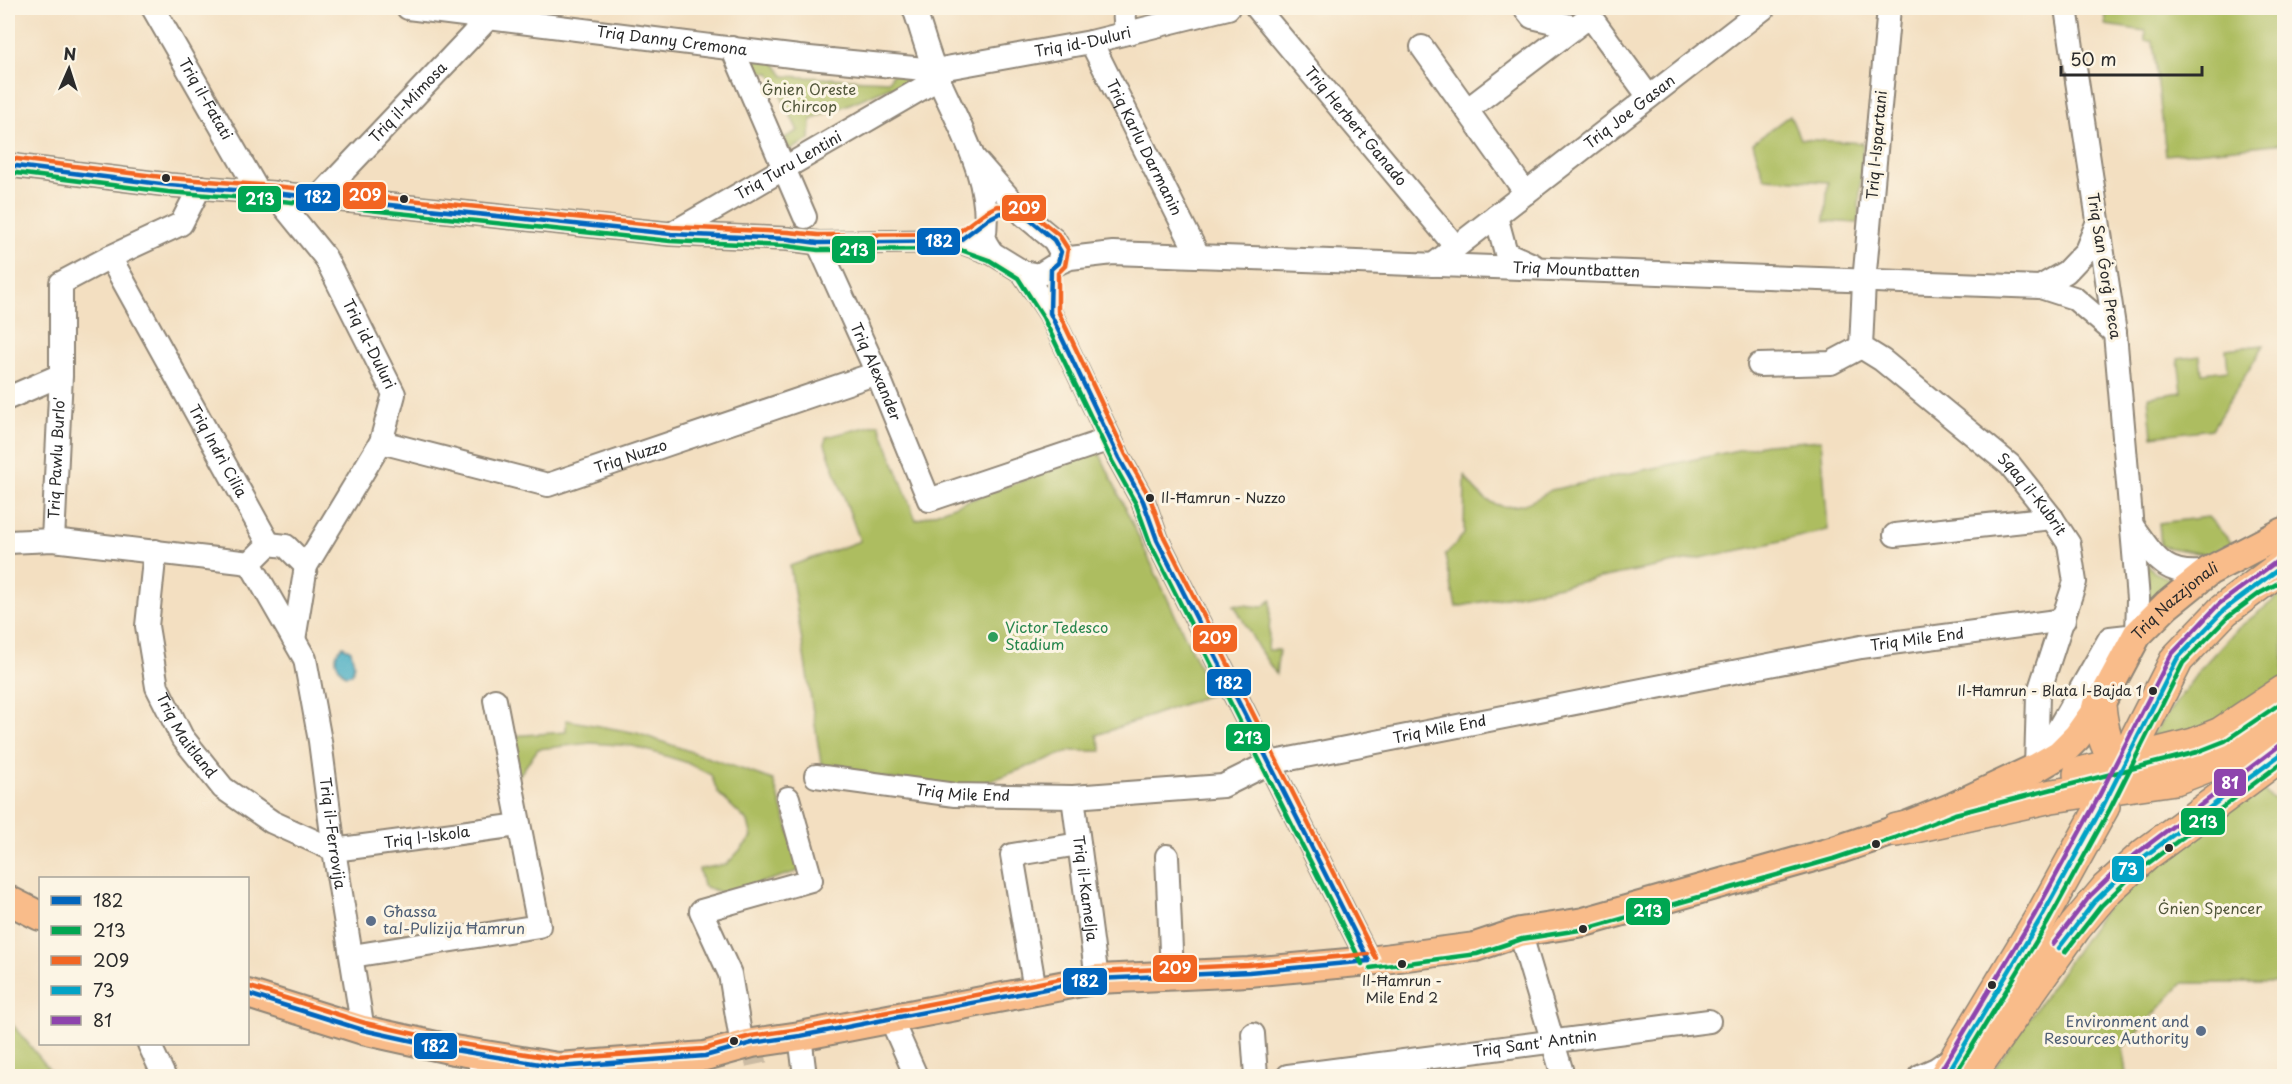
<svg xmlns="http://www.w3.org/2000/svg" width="2292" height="1084" font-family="'Playpen Sans',sans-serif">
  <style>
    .green { fill: #adbd61; stroke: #6c7446; stroke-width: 1.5 }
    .water { fill: #42abc2; stroke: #366b76; stroke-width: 1.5 }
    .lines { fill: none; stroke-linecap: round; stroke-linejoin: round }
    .minor-tunnel { stroke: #cbbba3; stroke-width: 22; stroke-dasharray: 22 11; stroke-linecap: butt }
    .minor-casing { stroke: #8f8576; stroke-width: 26 }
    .major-casing { stroke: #8f8576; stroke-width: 32 }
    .highway-casing { stroke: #8f8576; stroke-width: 36 }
    .minor { stroke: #fff; stroke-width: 22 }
    .major { stroke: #f9bc8a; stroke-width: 28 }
    .highway { stroke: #f9bc8a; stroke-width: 33 }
    .bus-1-casing { stroke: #fcf5e5; stroke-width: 9 }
    .bus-2-casing { stroke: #fcf5e5; stroke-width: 9 }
    .bus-3-casing { stroke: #fcf5e5; stroke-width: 9 }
    .bus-4-casing { stroke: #fcf5e5; stroke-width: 9 }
    .bus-5-casing { stroke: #fcf5e5; stroke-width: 9 }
    .bus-1 { stroke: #0065bd; stroke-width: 4.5 }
    .bus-2 { stroke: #00a651; stroke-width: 4.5 }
    .bus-3 { stroke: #f26522; stroke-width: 4.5 }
    .bus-4 { stroke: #02a3c6; stroke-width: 4.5 }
    .bus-5 { stroke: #8e44ad; stroke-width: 4.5 }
    .bus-dot { fill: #2b2b2b; stroke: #fcf5e5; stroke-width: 2 }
    .leisure-dot { fill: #2e9e5b; stroke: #fcf5e5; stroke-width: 2 }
    .service-dot { fill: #5c6f8a; stroke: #fcf5e5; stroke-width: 2 }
    .labels { text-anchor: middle; stroke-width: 6; stroke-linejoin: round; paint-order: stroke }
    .bus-label { font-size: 14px; fill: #2b2b2b; stroke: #fcf5e5; text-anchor: start }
    .street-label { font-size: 15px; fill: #2b2b2b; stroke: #fcf5e5 }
    .park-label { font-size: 15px; fill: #52573b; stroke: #fcf5e5 }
    .leisure-label { font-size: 15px; fill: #27864d; stroke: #fcf5e5; text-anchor: start }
    .service-label { font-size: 15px; fill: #4e5e75; stroke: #fcf5e5; text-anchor: start }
    .line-badge { stroke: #fcf5e5; stroke-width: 2 }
    .badge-label { font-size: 16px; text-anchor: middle; font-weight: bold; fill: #fff }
  </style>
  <rect width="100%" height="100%" fill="#fcf5e5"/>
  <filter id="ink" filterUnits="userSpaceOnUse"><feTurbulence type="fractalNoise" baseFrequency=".0167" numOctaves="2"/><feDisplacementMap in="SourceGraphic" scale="12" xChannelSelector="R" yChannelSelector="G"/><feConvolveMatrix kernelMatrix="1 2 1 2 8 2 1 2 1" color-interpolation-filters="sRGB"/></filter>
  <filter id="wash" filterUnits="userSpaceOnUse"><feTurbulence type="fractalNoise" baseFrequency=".008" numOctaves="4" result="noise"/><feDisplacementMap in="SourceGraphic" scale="24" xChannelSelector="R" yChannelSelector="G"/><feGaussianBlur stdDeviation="1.35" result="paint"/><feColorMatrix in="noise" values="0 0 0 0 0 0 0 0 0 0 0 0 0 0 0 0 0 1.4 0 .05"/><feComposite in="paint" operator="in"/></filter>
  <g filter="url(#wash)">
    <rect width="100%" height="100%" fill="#f3dfc1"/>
    <g class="green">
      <polygon points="2105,8 2284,8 2284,143 2166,155 2153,41 2145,41 2145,31 2106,25"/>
      <polygon points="751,57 772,59 784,76 889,81 894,70 920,80 896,93 890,87 811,120 810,140 789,150 784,138 798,131 770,73 758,72"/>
      <polygon points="1790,115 1800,139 1863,143 1858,223 1825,221 1828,182 1764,178 1753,143"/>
      <polygon points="2264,345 2212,429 2152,436 2148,397 2182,392 2178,359 2200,356 2202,373 2228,370 2226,349"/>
      <polygon points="879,424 916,520 1099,452 1212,694 1097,735 1102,751 1070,751 966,790 822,769 790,566 860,541 825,444 826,437"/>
      <path d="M1821,440L1828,530L1755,547L1456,607L1445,556L1464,534L1465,476C1489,514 1516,514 1551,490L1766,444Z"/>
      <polygon points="2208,517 2232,543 2208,555 2161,546 2159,523"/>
      <polygon points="2140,556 2154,572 2176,582 2146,610"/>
      <polygon points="2284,592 2284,681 2207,730 2144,746 2201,668 2236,630"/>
      <polygon points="1271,600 1268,650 1279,650 1276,674 1259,649 1234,604 1262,607"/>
      <polygon points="566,720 637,733 773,780 802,870 725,894 703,886 699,869 727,864 752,837 748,822 718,793 711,775 685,762 633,746 591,743 538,749 518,777 511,736 566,732"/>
      <polygon points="2255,785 2284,806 2284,986 2281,983 2183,983 2123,1048 2126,1076 1989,1076 2101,915 2139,869"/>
      <polygon points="12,1024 55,1076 8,1076 8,1027"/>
    </g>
    <path class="water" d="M343,646L351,651L354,663L352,674L345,675C336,666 331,655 343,646Z"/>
  </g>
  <g filter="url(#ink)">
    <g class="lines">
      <polyline class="minor-tunnel" points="752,1043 759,1076"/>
      <g class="minor-casing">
        <g id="minor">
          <path id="s1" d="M153,8L258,191"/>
          <path id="s2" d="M408,8L799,57L935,70L1091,42L1228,8"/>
          <path d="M914,8C922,31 928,55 938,78C960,128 994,183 984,240L992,253"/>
          <polyline points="1124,8 1126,33"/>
          <path id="s3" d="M1257,8L1456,247"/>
          <polyline points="1525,8 1532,17 1575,27"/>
          <path id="s4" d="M1889,8L1864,282L1861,347L1882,360L2010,465L2052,518L2069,544L2075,582L2038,695L2036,768"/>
          <path id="s5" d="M1091,42L1198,255"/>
          <polyline points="1422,47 1526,193"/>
          <polyline points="732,48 805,217"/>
          <polyline points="1468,109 1590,16 1649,97"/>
          <polyline points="8,165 169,185 273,193 671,234 788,239 818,243 959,241 992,253 1023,272 1039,275 1058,263 1061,252 1054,240 1024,215 975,159"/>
          <path id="s6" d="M273,193L325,257L394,394L381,442L306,566L294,640"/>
          <path id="s7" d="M319,197L497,9"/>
          <polyline points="1496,216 1506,253 1533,265"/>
          <path id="s8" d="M671,234L938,79"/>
          <path id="s9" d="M818,243L877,373L929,500L1110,439"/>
          <path id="s10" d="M110,257L269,544L250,563L305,659L320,741L334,850L363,1030"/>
          <path id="s11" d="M1058,263L1070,258L1113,253L2040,287L2074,298L2115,333"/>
          <path id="s12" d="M1433,265L1764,8"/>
          <polyline points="1023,272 1050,313 1119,458 1143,501 1157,540 1369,961"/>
          <polyline points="2040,287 2066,272 2086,251 2097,224"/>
          <polyline points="1759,365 1831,363 1861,347"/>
          <polyline points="8,398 61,375"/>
          <path id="s13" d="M381,442L548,485L877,373"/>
          <path d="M2133,527C2156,559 2166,578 2209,571"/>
          <polyline points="1895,535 2052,518"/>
          <path id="s14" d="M53,540L61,375V283L110,257L181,224L200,187"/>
          <polyline points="8,542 53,540 250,563"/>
          <polyline points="269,544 286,546 306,566"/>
          <path id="s15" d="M155,551L147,626L157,687L182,737L223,788L272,822L334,850L519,825"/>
          <polyline points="2038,764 2110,638 2137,635 2138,599 2115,333 2066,8"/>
          <path id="s16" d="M816,776L955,795L1073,797L1223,786L1269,763L1861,647L2064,620"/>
          <path id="s17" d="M1073,797L1097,979"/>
          <polyline points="1167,856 1172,974"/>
          <polyline points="1520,932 1563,1076"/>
          <polyline points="352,956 539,926 495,700"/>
          <polyline points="1035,990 1012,855 1079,844"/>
          <polyline points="890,1017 916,1076"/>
          <polyline points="1253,1034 1256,1076"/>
          <polyline points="800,1036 805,1076"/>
          <polyline points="149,1044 164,1076"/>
          <polyline points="742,1046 730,974 701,911 811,880 788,798"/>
          <polyline points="477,1053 482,1076"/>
          <polyline points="512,1076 548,1069"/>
          <path id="s18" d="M1288,1076L1709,1021"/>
          <polyline points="1920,1076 1936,1069 1955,1056"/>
        </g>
      </g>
      <g class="major-casing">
        <g id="major">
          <polyline points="8,900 40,916"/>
          <path id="s19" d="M248,994L363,1030L454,1050L558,1067L705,1056L752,1043L800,1036L1097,979L1249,972L1369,961L1475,947L1520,932L1584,922L1831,852L1893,831L1953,807L2036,768L2060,754L2077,737L2099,706L2137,635L2167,605L2209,571L2284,532"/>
        </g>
      </g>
      <g class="highway-casing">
        <g id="highway">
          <path d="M2099,706C2102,733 2107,764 2139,769"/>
          <polyline points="2137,738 2177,659 2224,610 2284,565"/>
          <polyline points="2080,774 2194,745 2221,734 2284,692"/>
          <polyline points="1897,830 2052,796 2175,778 2211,764 2251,742 2284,717"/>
          <polyline points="1946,1076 2041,918 2103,806"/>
          <polyline points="1971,1076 1978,1063 2075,927 2107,889 2146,854 2284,752"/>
        </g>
      </g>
      <use href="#minor" class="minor"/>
      <use href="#major" class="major"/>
      <use href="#highway" class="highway"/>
      <g class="bus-1-casing">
        <g id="bus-1">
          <polyline points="8,165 169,185 273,193 671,234 788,239 818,243 959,241 988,219 1000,213 1024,215 1054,240 1061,252 1058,263 1051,269 1050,313 1119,458 1143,501 1157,540 1369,961"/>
          <polyline points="248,994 363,1030 454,1050 558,1067 705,1056 752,1043 800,1036 1097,979 1249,972 1369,961"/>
        </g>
      </g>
      <g class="bus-2-casing">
        <g id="bus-2">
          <polyline points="8,172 168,192 272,200 670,241 787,246 818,250 958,249 989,260 1018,278 1043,317 1112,461 1136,504 1150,543 1362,964"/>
          <polyline points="2065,952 2101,906 2134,874 2284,761"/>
          <polyline points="1370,968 1477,954 1522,939 1586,929 1833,859 1895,838 1955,814 2197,752 2225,741 2284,701"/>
          <polyline points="1954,1076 2048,922 2110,809 2183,663 2229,616 2260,593 2284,580"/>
        </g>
      </g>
      <g class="bus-3-casing">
        <g id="bus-3">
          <polyline points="9,158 170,178 274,186 672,227 788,232 818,235 956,234 984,213 997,206 1025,208 1059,235 1068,249 1065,266 1058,273 1058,311 1126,455 1150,498 1164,537 1376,958"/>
          <polyline points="250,987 365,1023 455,1043 558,1059 704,1049 751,1036 799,1029 1096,972 1248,965 1368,954"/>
        </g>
      </g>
      <g class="bus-4-casing">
        <g id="bus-4">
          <polyline points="2059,948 2095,901 2129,868 2284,752"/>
          <polyline points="1946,1076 2041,918 2103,806 2177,659 2224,610 2284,565"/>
        </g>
      </g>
      <g class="bus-5-casing">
        <g id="bus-5">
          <polyline points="2053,944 2090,896 2124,863 2279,746"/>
          <polyline points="1940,1072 2035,914 2096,802 2171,655 2219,604 2280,559"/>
        </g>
      </g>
      <use href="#bus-1" class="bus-1"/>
      <use href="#bus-2" class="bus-2"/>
      <use href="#bus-3" class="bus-3"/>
      <use href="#bus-4" class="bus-4"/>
      <use href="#bus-5" class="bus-5"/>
    </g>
  </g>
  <g class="bus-dot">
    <circle cx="166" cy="178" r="5"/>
    <circle cx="404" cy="199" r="5"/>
    <circle cx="1150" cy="498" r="5"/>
    <circle cx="2153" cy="691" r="5"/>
    <circle cx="1876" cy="844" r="5"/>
    <circle cx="2169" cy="848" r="5"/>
    <circle cx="1583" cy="929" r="5"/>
    <circle cx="1402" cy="964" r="5"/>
    <circle cx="1992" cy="985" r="5"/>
    <circle cx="734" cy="1041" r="5"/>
  </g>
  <circle class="leisure-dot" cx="993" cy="637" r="6"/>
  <g class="service-dot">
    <circle cx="371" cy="921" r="6"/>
    <circle cx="2201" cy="1031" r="6"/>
  </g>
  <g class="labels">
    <g class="bus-label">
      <text x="1161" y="503">Il-Ħamrun - Nuzzo</text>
      <text x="2142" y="696" text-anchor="end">Il-Ħamrun - Blata l-Bajda 1</text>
      <text x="1402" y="986" text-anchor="middle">Il-Ħamrun -<tspan x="1402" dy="17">Mile End 2</tspan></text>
    </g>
    <g class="street-label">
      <text dy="5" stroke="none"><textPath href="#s2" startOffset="266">Triq Danny Cremona</textPath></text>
      <text dy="5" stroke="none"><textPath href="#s2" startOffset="681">Triq id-Duluri</textPath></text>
      <text dy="5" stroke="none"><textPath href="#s1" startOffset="105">Triq il-Fatati</textPath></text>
      <text dy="5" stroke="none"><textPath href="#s7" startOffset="130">Triq il-Mimosa</textPath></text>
      <text dy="5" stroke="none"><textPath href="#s12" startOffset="249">Triq Joe Gasan</textPath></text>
      <text dy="5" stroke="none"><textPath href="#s3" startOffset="154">Triq Herbert Ganado</textPath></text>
      <text transform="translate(1877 145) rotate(-85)" y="5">Triq l-Ispartani</text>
      <text dy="5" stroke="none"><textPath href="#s5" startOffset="118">Triq Karlu Darmanin</textPath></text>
      <text dy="5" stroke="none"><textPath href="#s8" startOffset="136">Triq Turu Lentini</textPath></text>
      <text transform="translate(2104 266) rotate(81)" y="5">Triq San Ġorġ Preca</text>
      <text dy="5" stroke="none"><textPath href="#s11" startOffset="520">Triq Mountbatten</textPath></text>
      <text dy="5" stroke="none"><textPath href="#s6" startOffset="180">Triq id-Duluri</textPath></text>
      <text dy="5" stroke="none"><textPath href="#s9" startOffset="141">Triq Alexander</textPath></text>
      <text dy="5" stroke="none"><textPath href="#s10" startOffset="222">Triq Indrì Cilia</textPath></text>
      <text dy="5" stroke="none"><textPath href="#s14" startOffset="82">Triq Pawlu Burlo'</textPath></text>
      <text dy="5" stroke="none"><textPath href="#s13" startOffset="260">Triq Nuzzo</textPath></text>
      <text dy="5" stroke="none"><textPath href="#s4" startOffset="567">Sqaq il-Kubrit</textPath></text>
      <text dy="5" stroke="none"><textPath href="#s19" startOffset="2058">Triq Nazzjonali</textPath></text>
      <text dy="5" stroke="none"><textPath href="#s16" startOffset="1120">Triq Mile End</textPath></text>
      <text dy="5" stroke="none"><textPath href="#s16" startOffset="634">Triq Mile End</textPath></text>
      <text dy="5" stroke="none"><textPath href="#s15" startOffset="194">Triq Maitland</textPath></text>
      <text dy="5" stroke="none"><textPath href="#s16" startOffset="148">Triq Mile End</textPath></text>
      <text dy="5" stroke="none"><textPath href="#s10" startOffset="642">Triq il-Ferrovija</textPath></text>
      <text dy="5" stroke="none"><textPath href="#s15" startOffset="480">Triq l-Iskola</textPath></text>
      <text dy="5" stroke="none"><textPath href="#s17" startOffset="92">Triq il-Kamelja</textPath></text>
      <text dy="5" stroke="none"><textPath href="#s18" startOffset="249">Triq Sant' Antnin</textPath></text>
    </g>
    <g class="park-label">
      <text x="809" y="95">Ġnien Oreste<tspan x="809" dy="17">Chircop</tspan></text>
      <text x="2210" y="914">Ġnien Spencer</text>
    </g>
    <g class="leisure-label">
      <text x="1005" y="633">Victor Tedesco<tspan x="1005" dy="17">Stadium</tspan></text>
    </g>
    <g class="service-label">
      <text x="383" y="917">Għassa<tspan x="383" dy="17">tal-Pulizija Ħamrun</tspan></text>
      <text x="2189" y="1027" text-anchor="end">Environment and<tspan x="2189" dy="17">Resources Authority</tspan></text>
    </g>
  </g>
  <g class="line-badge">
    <rect x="342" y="181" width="45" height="29" rx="6" fill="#f26522"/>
    <rect x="295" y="183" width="46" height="29" rx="6" fill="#0065bd"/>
    <rect x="237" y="185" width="45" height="28" rx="6" fill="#00a651"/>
    <rect x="1001" y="194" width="46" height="28" rx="6" fill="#f26522"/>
    <rect x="916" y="227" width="45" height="29" rx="6" fill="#0065bd"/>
    <rect x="831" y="235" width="45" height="29" rx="6" fill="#00a651"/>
    <rect x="1192" y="624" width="46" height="29" rx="6" fill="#f26522"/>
    <rect x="1206" y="668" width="46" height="29" rx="6" fill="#0065bd"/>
    <rect x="1225" y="723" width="46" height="29" rx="6" fill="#00a651"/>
    <rect x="2213" y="768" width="34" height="29" rx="6" fill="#8e44ad"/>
    <rect x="2180" y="807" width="46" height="29" rx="6" fill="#00a651"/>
    <rect x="2111" y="855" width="34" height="28" rx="6" fill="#02a3c6"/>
    <rect x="1625" y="897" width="46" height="29" rx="6" fill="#00a651"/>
    <rect x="1152" y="954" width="46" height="29" rx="6" fill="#f26522"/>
    <rect x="1062" y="967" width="46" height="29" rx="6" fill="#0065bd"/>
    <rect x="413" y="1032" width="45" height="28" rx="6" fill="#0065bd"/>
  </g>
  <g class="badge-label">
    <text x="365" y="201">209</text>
    <text x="318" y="203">182</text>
    <text x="260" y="205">213</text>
    <text x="1024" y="214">209</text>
    <text x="939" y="247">182</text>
    <text x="854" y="256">213</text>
    <text x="1215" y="644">209</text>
    <text x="1229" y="689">182</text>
    <text x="1248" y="744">213</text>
    <text x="2230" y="789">81</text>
    <text x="2203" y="828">213</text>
    <text x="2128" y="875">73</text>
    <text x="1648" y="917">213</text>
    <text x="1175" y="974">209</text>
    <text x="1085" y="987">182</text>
    <text x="435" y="1052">182</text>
  </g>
  <rect width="2292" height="1084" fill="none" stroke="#fcf5e5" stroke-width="30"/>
  <rect x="39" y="877" width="210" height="168" fill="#fcf5e5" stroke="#a8a49b" stroke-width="1.5"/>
  <rect x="51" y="896" width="30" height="9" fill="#0065bd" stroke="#a8a49b" stroke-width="1.5"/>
  <text x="93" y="907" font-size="18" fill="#2b2b2b">182</text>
  <rect x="51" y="926" width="30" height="9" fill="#00a651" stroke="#a8a49b" stroke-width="1.5"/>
  <text x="93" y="937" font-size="18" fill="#2b2b2b">213</text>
  <rect x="51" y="956" width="30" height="9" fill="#f26522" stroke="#a8a49b" stroke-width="1.5"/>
  <text x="93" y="967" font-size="18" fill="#2b2b2b">209</text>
  <rect x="51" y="986" width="30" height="9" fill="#02a3c6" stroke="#a8a49b" stroke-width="1.5"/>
  <text x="93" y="997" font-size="18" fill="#2b2b2b">73</text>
  <rect x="51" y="1016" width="30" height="9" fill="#8e44ad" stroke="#a8a49b" stroke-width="1.5"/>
  <text x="93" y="1027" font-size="18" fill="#2b2b2b">81</text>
  <g transform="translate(69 69) rotate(3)" stroke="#fcf5e5" stroke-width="4.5" paint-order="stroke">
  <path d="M0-4.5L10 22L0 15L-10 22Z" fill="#2b2b2b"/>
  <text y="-9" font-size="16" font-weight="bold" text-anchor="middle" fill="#2b2b2b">N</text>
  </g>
  <path d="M2061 66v9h141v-9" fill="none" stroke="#2b2b2b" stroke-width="3"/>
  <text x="2070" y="66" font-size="18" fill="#2b2b2b" stroke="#fcf5e5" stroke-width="4.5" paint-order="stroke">50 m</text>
</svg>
